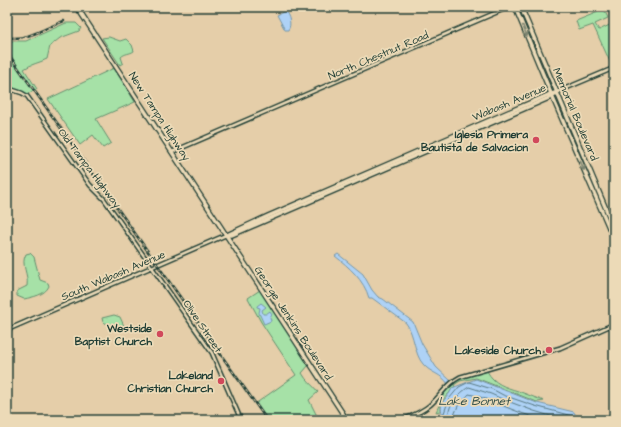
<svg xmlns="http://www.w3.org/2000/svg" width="621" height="427" font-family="'Architects Daughter',sans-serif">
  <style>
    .green { fill: #a6e1a7; stroke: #628f6e }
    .water { fill: #aed2f6; stroke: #7596a8 }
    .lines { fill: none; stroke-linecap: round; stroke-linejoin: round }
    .shore { stroke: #587982; stroke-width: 1 }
    .tertiary-casing { stroke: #1f3d34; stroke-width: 5.5 }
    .secondary-casing { stroke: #1f3d34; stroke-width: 5.5 }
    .primary-casing { stroke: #1f3d34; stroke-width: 6 }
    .tertiary { stroke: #ecdab7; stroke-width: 2.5 }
    .secondary { stroke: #ecdab7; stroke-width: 2.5 }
    .primary { stroke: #ecdab7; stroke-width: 3.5 }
    .rail-casing { stroke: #1f3d34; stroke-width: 2.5 }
    .rail { stroke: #ecdab7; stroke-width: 1; stroke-dasharray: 3; stroke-linecap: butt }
    .oneway { stroke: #7b846f }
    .poi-dot { fill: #d1495b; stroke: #ecdab7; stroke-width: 1.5 }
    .labels { text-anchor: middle; stroke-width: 3.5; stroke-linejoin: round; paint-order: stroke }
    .street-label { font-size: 11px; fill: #1f3d34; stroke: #ecdab7 }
    .poi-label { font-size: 11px; font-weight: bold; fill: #1f3d34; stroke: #ecdab7; text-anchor: end }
    .water-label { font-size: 12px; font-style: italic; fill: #2d4c47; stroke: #ecdab7 }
  </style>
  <rect width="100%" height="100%" fill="#e5cea9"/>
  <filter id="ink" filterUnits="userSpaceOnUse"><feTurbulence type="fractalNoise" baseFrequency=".025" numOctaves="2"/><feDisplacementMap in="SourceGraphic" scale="8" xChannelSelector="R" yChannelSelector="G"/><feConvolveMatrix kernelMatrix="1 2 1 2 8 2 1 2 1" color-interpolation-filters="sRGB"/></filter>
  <g filter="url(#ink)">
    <g class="green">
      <polygon points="598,7 603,7 608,18 595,24 599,30 614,23 614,65 612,66 593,25 579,30 576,21 598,12 597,8"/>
      <path d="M66,23H76L81,28L79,31L60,38L50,46L47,59C39,63 31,64 24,69L37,89L27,94L7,87V44L10,41H26Z"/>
      <path d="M109,37L120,41L126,39L132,45L134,51C130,54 125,53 121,57L123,63L120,65L102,38Z"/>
      <polygon points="114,68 135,102 96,119 111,143 103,148 93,135 80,145 48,99"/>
      <path d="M30,253L34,257L40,280L48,283L49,286C45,295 33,297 24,299L17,296V291L27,286C29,274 20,264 26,254Z"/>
      <path d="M260,290L309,365L302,373C306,381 313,385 318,392L309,400L319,420H266L255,404L296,375L261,322L248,298Z"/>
      <polygon points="114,315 120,317 124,326 119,329 103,322 102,318"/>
      <path d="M487,371C494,384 505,387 518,391C527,394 535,398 544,401L537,402L476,378L460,381L454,385L455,387L452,388C449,397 439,398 440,411L436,412C440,404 443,393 449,386C454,378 478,374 487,371Z"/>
    </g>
    <g class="water">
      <path d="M285,11C289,15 292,25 288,30H285L277,15Z"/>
      <path d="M338,254L363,274L372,290L378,297L383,299L413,322L422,344L436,367L451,381L448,384C442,374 430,373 423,364C414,354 415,335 406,323L372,298H369C364,280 349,267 335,256Z"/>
      <polygon points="261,303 266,307 262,310 263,314 266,314 270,311 272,314 270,317 271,321 264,324 259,313 260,308 257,307 257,306"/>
      <path d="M476,379L537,403L574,412L578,420H438V414L442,413C438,401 449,398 452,388Z"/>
    </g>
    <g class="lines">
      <g class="shore">
        <polyline points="437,420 437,416 444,413 449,399 459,387 469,382 492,389 503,395 535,406 572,416 574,420"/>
        <path d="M442,420C450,416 448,410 452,403C455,399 463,390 469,387L491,394L502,399L534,411L564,420"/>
        <path d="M452,420L458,406L469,394C480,396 490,401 501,405C516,411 530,417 545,420"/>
      </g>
      <g class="tertiary-casing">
        <g id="tertiary">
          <polyline points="557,92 614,68"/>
          <polyline points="172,152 509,7"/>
          <polyline points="7,330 152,267"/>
          <polyline points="7,416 9,420"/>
          <path d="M402,420C412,416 422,412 430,405C441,396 446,384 460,377L560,348L614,324"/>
        </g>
      </g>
      <g class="secondary-casing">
        <g id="secondary">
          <polyline points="7,88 22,93 27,96 90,185 104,199 212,353 241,420"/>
          <polyline points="152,267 226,235"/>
        </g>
      </g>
      <g class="primary-casing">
        <g id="primary">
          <polyline points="77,7 347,420"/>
          <polyline points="515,7 552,96 614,239"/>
          <polyline points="521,7 614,228"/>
          <polyline points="226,235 232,235 549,98 556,93"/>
          <polyline points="227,235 268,216 548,95 555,93"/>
        </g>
      </g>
      <use href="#tertiary" class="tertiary"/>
      <use href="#secondary" class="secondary"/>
      <use href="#primary" class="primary"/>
      <g class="rail-casing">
        <g id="rail">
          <path d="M7,37C25,42 47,27 64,21"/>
          <polyline points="7,52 267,420"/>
        </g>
      </g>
      <use href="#rail" class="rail"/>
    </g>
    <defs><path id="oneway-shaft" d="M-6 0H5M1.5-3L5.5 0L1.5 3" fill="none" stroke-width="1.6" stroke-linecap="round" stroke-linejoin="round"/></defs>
    <g class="oneway">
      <use href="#oneway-shaft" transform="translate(525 31) rotate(68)"/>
      <use href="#oneway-shaft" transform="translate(582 165) rotate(67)"/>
    </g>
  </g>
  <g class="poi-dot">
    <circle cx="536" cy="140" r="4"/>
    <circle cx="160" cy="334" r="4"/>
    <circle cx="549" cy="350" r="4"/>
    <circle cx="221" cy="381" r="4"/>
  </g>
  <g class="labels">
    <g class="street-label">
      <text transform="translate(378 55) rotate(-23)" y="4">North Chestnut Road</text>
      <text transform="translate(509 102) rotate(-23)" y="4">Wabash Avenue</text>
      <text transform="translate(576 114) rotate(67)" y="4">Memorial Boulevard</text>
      <text transform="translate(160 116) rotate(57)" y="4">New Tampa Highway</text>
      <text transform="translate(90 168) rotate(53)" y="4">Old Tampa Highway</text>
      <text transform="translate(113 275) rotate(-23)" y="4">South Wabash Avenue</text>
      <text transform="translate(294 323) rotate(57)" y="4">George Jenkins Boulevard</text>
      <text transform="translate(203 326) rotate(56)" y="4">Olive Street</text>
    </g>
    <g class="poi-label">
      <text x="528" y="138">Iglesia Primera<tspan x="528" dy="13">Bautista de Salvacion</tspan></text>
      <text x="152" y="332">Westside<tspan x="152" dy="13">Baptist Church</tspan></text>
      <text x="541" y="354">Lakeside Church</text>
      <text x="213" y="379">Lakeland<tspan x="213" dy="13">Christian Church</tspan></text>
    </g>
    <g class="water-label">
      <text x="474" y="405">Lake Bonnet</text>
    </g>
  </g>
  <rect width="621" height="427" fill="none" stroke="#ecdab7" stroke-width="24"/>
  <rect x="12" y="12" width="597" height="403" fill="none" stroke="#1f3d34" stroke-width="1.5" filter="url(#ink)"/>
</svg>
